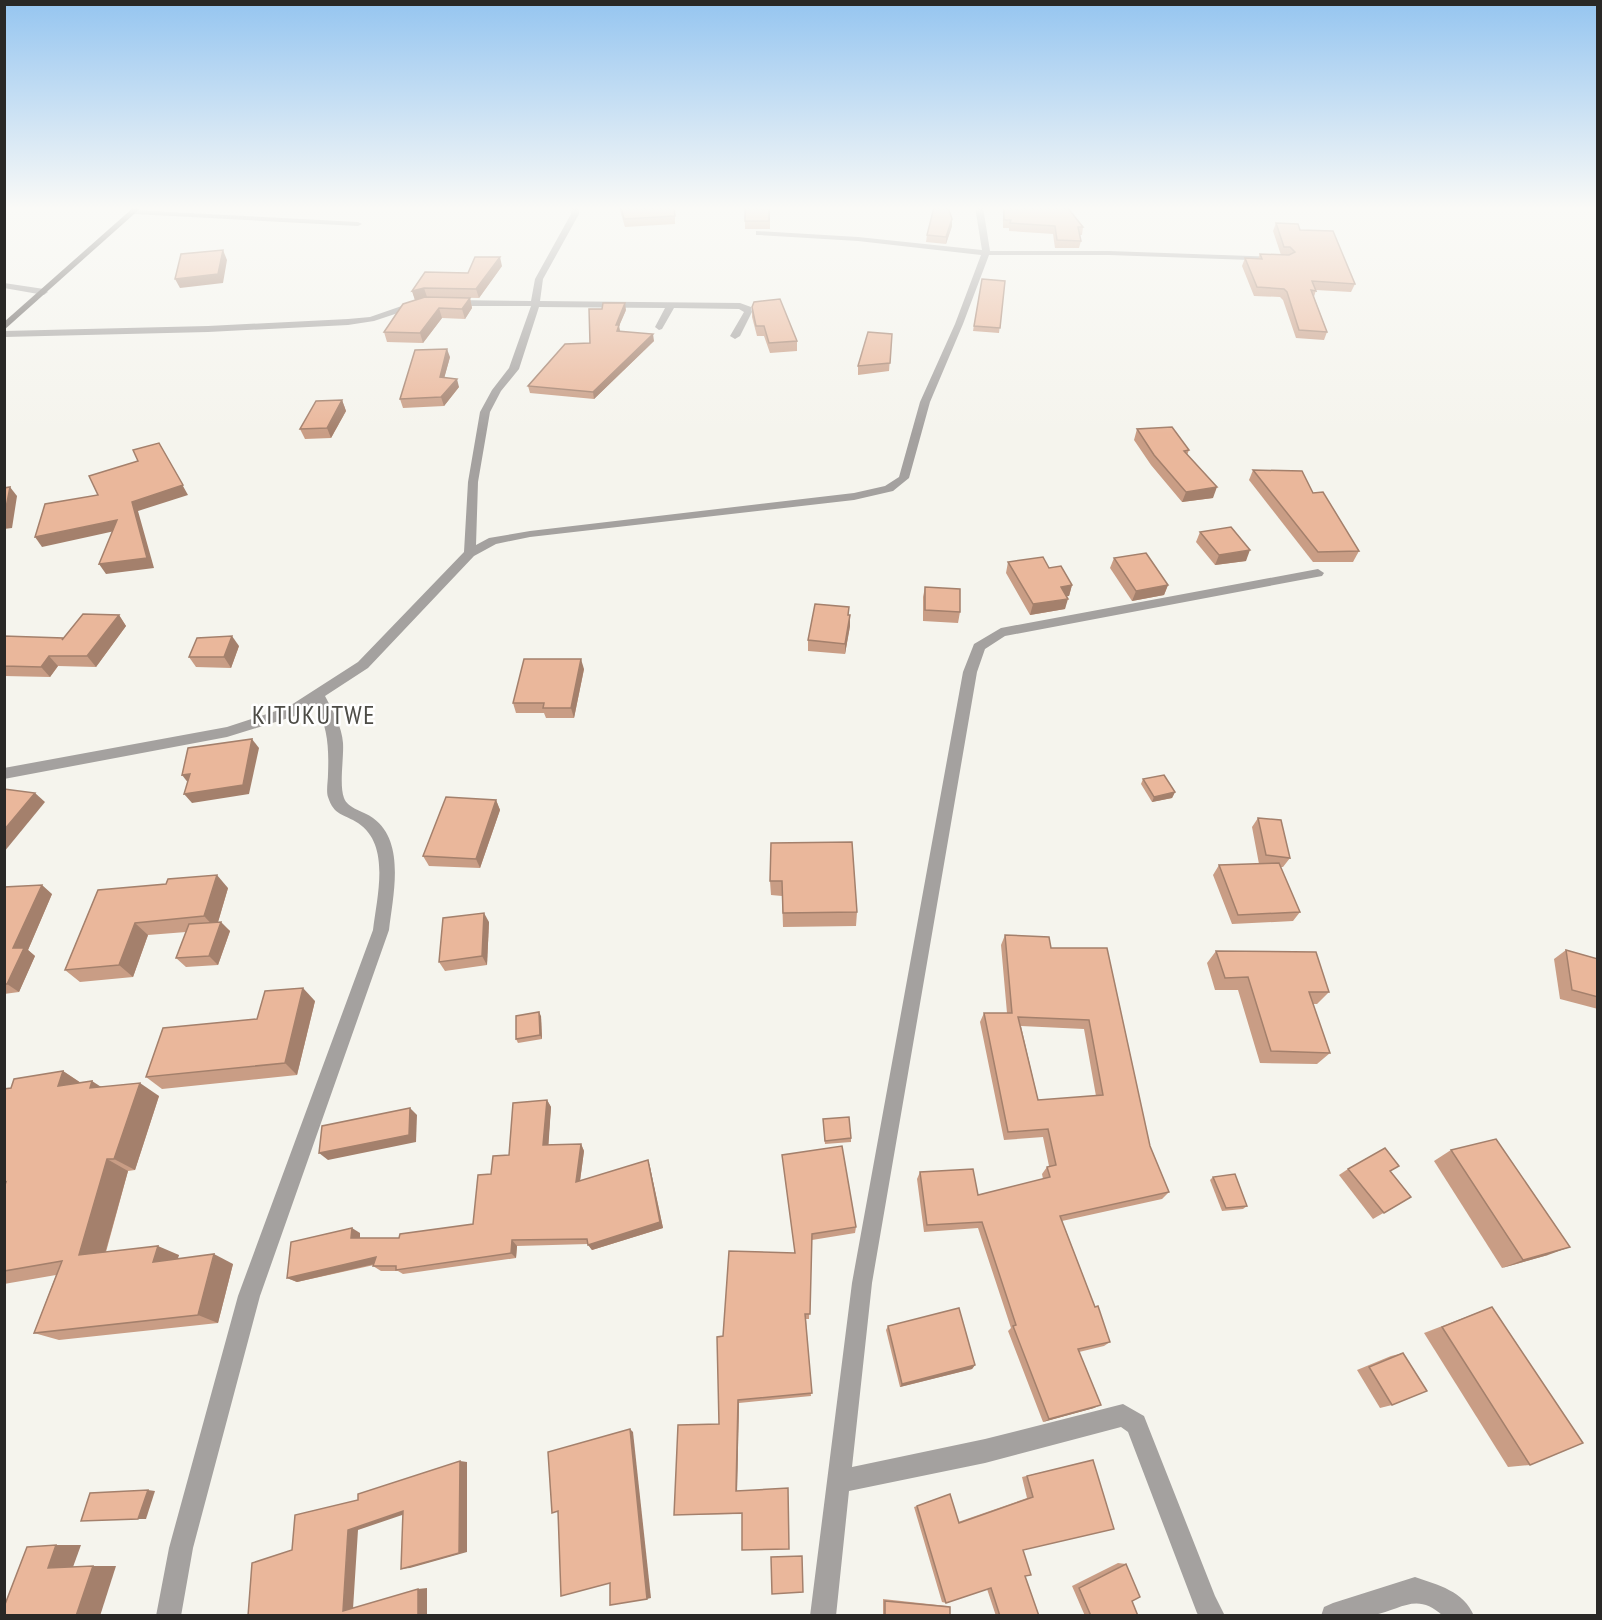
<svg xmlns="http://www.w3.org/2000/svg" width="1602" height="1620" font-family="'PT Sans Narrow',sans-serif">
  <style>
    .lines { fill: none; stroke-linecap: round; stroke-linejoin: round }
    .minor { fill: #a4a19f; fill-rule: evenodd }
    .major { fill: #625d5a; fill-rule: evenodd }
    .wall { fill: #c99d85; fill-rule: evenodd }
    .shaded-wall { fill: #a4806c }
    .building { fill: #eab79b; stroke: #a4806c; stroke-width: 1.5; fill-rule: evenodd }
    .labels { text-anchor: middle; stroke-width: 5; stroke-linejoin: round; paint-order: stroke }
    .quarter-label { font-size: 26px; letter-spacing: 1.5px; fill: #4d4c46; stroke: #fff }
  </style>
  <rect width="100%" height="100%" fill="#f5f4ed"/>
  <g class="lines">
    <g class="minor">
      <path d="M570,207H578L579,214L543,279L540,301L740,303L751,307L752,312L740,336L735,339L730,336L744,312L739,309L674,308L662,329L659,330L655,327L665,308L539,307L519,369L501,391L490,412L478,482L476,545L489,538L530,531L854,493L885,486L899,477L920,402L955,324L981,255L858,241L759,235H756V231L858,237L982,250L975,207H983L990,251H1109L1277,257L1281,259L1277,261L1109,255H989L963,324L930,402L909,478L893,491L854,500L530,537L496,544L474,556L368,668L325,696C333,711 342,727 343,743C344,758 339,785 344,798C348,809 364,811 373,818C406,842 393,895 389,930L260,1296L193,1548L181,1616H156L169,1548L238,1296L373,930C377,896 391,845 358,823C344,814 334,816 328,797C326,791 328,781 328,774C329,748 328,727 315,703L298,715L227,737L4,779V768L227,727L288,707L358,662L464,552L468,482L480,412L492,390L509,368L531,306H451L447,303L451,300L531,301L535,279L571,214Z"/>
      <polygon points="131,210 358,222 362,224 358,226 134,214 131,214"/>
      <polygon points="4,283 44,289 48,292 44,295 4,288"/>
      <polygon points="416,301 419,302 419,306 374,321 348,325 208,332 4,337 4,331 208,326 348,319 370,317"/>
      <polygon points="1318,569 1324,573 1322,576 1005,636 985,649 977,672 872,1283 852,1467 985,1439 1123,1404 1144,1416 1215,1596 1225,1616 1199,1616 1197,1613 1128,1432 1121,1427 985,1463 849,1491 836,1616 810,1616 852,1283 963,672 974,644 1001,628"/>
      <path d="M1415,1577C1438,1585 1464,1591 1474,1616H1443C1417,1591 1401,1610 1373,1615C1357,1618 1337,1616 1321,1616L1324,1607L1333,1603Z"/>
    </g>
    <polygon class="major" points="134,207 142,207 4,330 4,322"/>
  </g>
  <g class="wall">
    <polygon points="619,207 675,207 675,224 625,227"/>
    <polygon points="770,207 770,229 745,229 745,221"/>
    <polygon points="1003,207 1067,207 1083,227 1082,235 1080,235 1081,241 1079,248 1055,248 1053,234 1009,231 1009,228 1003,228"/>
    <polygon points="1276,223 1300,230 1355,284 1351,292 1316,290 1314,297 1327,332 1324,340 1296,338 1283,300 1280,297 1254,296 1242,266 1245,258 1258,259 1260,254 1287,255 1281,255 1273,231"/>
    <polygon points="952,226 946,244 926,242 927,235"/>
    <polygon points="502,266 479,298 427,297 415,300 412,291"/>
    <polygon points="982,279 1005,281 999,333 973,331"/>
    <polygon points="470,298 472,308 465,319 442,318 423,343 387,342 384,332 403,304"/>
    <polygon points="752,307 797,341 797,351 770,353 764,336 757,336 752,317"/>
    <polygon points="626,310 619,326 620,332 654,341 594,399 530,393 528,386 590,343"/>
    <polygon points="892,334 889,371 858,375 858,366"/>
    <polygon points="450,357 444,378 459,387 444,406 403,408 400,399"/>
    <polygon points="342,400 346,411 331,438 305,439 300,429"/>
    <polygon points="1137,429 1189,450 1187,455 1213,498 1182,502 1151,465 1134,440"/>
    <polygon points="1253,470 1313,493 1359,551 1353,562 1313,562 1249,480"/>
    <polygon points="1200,532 1246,561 1215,565 1196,542"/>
    <polygon points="1114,558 1168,585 1164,595 1132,601 1110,568"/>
    <polygon points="1008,562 1049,568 1072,585 1069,596 1066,596 1065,609 1030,615 1006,573"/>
    <polygon points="925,587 960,612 958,623 923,621 923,597"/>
    <polygon points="119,615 126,626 96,667 58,666 50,677 4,676 4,636 63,638"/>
    <polygon points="849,615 850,615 850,626 845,654 808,651 808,640"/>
    <polygon points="239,646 231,668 196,667 189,657"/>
    <polygon points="584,669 574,718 546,718 544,713 516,713 513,703"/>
    <polygon points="1143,779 1175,792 1172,798 1152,802 1141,784"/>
    <polygon points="496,800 500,810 480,868 429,866 423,856"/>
    <polygon points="1258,818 1290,858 1283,867 1280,867 1300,912 1293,921 1232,924 1213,875 1219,865 1259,864 1252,827"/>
    <polygon points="852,842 857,912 856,926 783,927 782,896 771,895 770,881"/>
    <polygon points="4,887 52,894 28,950 35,956 19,992 4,994"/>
    <polygon points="228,888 218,922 230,931 218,965 186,967 176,958 186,932 148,935 133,977 80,982 65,970 98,890"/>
    <polygon points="489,922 487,965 445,971 439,962"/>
    <path d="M1005,935L1051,948H1107L1150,1146L1169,1192L1162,1199L1062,1221L1095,1307L1110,1342L1104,1346L1079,1352L1094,1408L1043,1422L1008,1331L1011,1328L978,1228L924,1232L917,1179L920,1172L978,1195L1043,1179L1042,1174L1047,1167L1049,1166L1043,1137L1004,1140L980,1022L984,1013H1007L1001,945ZM1021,1026L1084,1029L1096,1096L1038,1100Z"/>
    <polygon points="1566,950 1598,959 1598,1009 1560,999 1554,959"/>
    <polygon points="1216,951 1329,992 1317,1004 1313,1004 1330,1053 1317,1064 1260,1063 1238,990 1215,990 1207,963"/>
    <polygon points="315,1001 297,1075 162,1089 146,1077 257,1019"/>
    <polygon points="541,1016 542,1039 518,1043 516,1039"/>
    <polygon points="63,1071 81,1083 159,1096 135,1170 128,1171 106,1252 179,1255 177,1259 233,1264 218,1323 59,1340 34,1333 56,1275 4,1284 4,1089 11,1088"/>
    <polygon points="547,1100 551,1107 548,1145 581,1144 584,1151 580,1181 648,1160 650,1167 663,1228 592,1250 588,1244 517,1246 516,1258 403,1274 398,1271 381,1271 373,1266 374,1265 297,1282 287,1278 360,1233 360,1238 399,1238 473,1224 509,1155"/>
    <polygon points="823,1119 851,1138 851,1142 825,1144"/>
    <polygon points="1451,1150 1548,1255 1502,1268 1434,1161"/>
    <polygon points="782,1155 856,1227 855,1233 812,1240 809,1319 806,1319 811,1396 739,1403 737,1491 742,1514 674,1515 719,1424 723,1336 795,1253"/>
    <polygon points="1348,1169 1390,1171 1411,1197 1373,1219 1339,1175"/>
    <polygon points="1213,1177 1247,1206 1243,1209 1222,1211 1210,1180"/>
    <polygon points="1492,1307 1530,1465 1508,1467 1424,1333"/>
    <polygon points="888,1326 975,1365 972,1369 900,1387 886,1330"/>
    <polygon points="1403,1353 1392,1405 1380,1408 1357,1370 1391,1356"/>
    <polygon points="1093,1460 1023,1550 1025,1576 1039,1616 996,1616 987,1589 946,1603 942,1602 914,1507 950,1494 958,1522 1027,1498 1022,1477"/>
    <polygon points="1118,1563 1126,1564 1132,1601 1138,1616 1085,1616 1072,1586"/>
    <polygon points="883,1599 947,1606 950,1607 950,1616 883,1616"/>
  </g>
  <g class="shaded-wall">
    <polygon points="952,219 952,226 946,244 946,237"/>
    <polygon points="223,250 227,260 223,283 180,288 175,279"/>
    <polygon points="500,257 502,266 479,298 476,289"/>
    <polygon points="424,288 427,297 415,300 412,291"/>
    <polygon points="470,298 472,308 465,319 462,309"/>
    <polygon points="625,303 626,310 619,326 620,331 618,338 616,325"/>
    <polygon points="439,308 442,318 423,343 420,333"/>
    <polygon points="653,334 654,341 594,399 593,392"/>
    <polygon points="447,349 450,357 442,386 440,377"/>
    <polygon points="457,379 459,387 444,406 441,397"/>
    <polygon points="342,400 346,411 331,438 327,428"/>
    <polygon points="159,443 188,495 138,511 154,568 106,574 99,564 132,502"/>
    <polygon points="10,487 17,496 12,528 4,529 4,518"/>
    <polygon points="1217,487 1213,498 1182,502 1186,492"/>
    <polygon points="117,520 124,529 42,547 35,537"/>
    <polygon points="1250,550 1246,561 1215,565 1219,555"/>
    <polygon points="1072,585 1069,596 1058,597 1061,587"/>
    <polygon points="1168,585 1164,595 1132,601 1136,591"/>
    <polygon points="1068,599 1065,609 1030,615 1033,604"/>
    <polygon points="119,615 126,626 96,667 87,656"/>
    <polygon points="850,615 850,626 845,654 845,644"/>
    <polygon points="232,636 239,646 231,668 224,657"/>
    <polygon points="49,656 58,666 50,677 41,667"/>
    <polygon points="581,659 584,669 574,718 571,708"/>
    <polygon points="252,739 259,748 249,794 192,803 184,794"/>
    <polygon points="190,774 189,784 182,775"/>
    <polygon points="1175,792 1172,798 1152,802 1154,797"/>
    <polygon points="35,793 45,802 4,852 4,830"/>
    <polygon points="496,800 500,810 480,868 476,859"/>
    <polygon points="217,875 228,888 216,929 204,916"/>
    <polygon points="42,885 52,894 28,950 35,956 19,992 7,984 13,948"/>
    <polygon points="484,913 489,922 487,965 482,956"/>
    <polygon points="221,922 230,931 218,965 209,956"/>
    <polygon points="135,923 148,935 133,977 119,965"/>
    <polygon points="303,988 315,1001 297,1075 285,1063"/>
    <polygon points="539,1012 541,1016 542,1039 540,1035"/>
    <polygon points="63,1071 84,1085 58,1086"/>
    <polygon points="92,1081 112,1094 90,1088"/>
    <polygon points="140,1083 159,1096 135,1170 114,1159"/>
    <polygon points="547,1100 551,1107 548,1152 543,1145"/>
    <polygon points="410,1108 417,1115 416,1142 328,1160 319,1153"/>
    <polygon points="581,1144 584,1151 579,1188 576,1182"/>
    <polygon points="107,1159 128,1171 102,1264 79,1255"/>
    <polygon points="648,1160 650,1167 663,1228 592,1250 588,1245"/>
    <polygon points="352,1228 360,1233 360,1244 351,1238"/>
    <polygon points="512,1240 517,1246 516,1258 511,1253"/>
    <polygon points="158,1246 179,1255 174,1271 153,1262"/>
    <polygon points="1570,1247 1548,1255 1502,1268 1523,1260"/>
    <polygon points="214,1254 233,1264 218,1323 198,1315"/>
    <polygon points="376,1257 383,1262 297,1282 287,1278"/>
    <polygon points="975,1365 972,1369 900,1387 902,1384"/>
    <polygon points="738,1400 739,1403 737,1492 736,1491"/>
    <polygon points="1101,1405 1094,1408 1043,1422 1049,1419"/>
    <polygon points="630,1429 633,1432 651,1598 647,1599"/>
    <polygon points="460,1461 467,1462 467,1552 410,1568 401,1569"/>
    <polygon points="148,1490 155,1491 146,1519 138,1519"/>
    <polygon points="403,1511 411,1512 358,1530 353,1609 343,1611 348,1530"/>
    <polygon points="56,1545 81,1545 73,1567 48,1568"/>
    <polygon points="93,1566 116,1566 100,1616 76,1616"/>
    <polygon points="427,1588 427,1616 418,1616 418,1589"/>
  </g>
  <g class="building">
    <polygon points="621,207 674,207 675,216 624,219"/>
    <rect x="745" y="207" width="24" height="14"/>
    <polygon points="934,207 948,207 952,219 946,237 927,235"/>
    <polygon points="1004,207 1067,207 1083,227 1078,227 1081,241 1057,240 1055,226 1010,223 1011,220 1004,220"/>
    <polygon points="1276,223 1298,224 1300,230 1333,231 1355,284 1312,281 1316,291 1311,290 1327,332 1299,330 1287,292 1284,289 1257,287 1245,258 1262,259 1260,254 1289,255 1295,252 1290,247 1284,247"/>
    <polygon points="223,250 218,274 175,279 181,254"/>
    <polygon points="475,257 500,257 476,289 424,288 412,291 425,272 468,273"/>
    <polygon points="982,279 1005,281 1000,328 974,326"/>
    <polygon points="425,297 470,298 462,309 439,308 420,333 384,332 403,304"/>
    <polygon points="780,299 797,341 769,343 764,326 756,326 752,307 754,302"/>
    <polygon points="603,303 625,303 616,325 619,325 617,331 653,334 593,392 528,386 565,344 590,343 589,309 602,309"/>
    <polygon points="868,332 892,334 890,363 858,366"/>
    <polygon points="447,349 440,377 457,379 441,397 400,399 415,350"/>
    <polygon points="342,400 327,428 300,429 316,401"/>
    <polygon points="1172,427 1189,450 1184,451 1217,487 1186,492 1154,455 1137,429"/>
    <polygon points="159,443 183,485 132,502 147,558 99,564 117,520 35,537 45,504 98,495 89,476 138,461 133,450"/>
    <polygon points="1253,470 1302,471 1313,493 1323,492 1359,551 1318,552"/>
    <polygon points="10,487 4,518 4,488"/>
    <polygon points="1231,527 1250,550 1219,555 1200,532"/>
    <polygon points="1146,553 1168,585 1136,591 1114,558"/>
    <polygon points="1043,557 1049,568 1061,566 1072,585 1061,587 1068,599 1033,604 1008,562"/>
    <polygon points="925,587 960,589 960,612 925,610"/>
    <polygon points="815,604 849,607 848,615 850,615 845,644 808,640"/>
    <polygon points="83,614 119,615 87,656 49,656 41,667 4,666 4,636 63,638 62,640"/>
    <polygon points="232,636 224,657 189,657 197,638"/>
    <polygon points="524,659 581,659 571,708 543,708 544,703 513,703"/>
    <polygon points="252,739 243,785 184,794 190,774 182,775 188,748"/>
    <polygon points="1164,775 1175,792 1154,797 1143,779"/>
    <polygon points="4,789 35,793 4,830"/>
    <polygon points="446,797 496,800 476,859 423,856"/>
    <polygon points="1258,818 1281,820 1290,858 1266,855"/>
    <polygon points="852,842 857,912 783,913 782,881 770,881 771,843"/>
    <polygon points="1279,863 1300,912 1238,915 1219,865"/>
    <polygon points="217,875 204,916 135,923 119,965 65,970 98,890 166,884 168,879"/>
    <polygon points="42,885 13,948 24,948 7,984 4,984 4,887"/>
    <polygon points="484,913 482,956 439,962 443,918"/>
    <polygon points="221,922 209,956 176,958 189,924"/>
    <path d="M1005,935L1049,937L1051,948H1107L1150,1146L1169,1192L1060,1216L1095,1307L1098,1306L1110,1342L1078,1349L1101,1405L1049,1419L1013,1326L1016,1325L982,1222L927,1225L920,1172L973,1169L978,1195L1050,1177L1047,1167L1056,1165L1048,1129L1008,1132L984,1013H1012ZM1018,1017L1089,1020L1103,1095L1038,1100Z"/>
    <polygon points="1566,950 1598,959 1598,997 1572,990"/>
    <polygon points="1216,951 1316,952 1329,992 1309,992 1330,1053 1271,1051 1248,977 1225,978"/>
    <polygon points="303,988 285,1063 146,1077 163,1028 257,1019 265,991"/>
    <polygon points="539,1012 540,1035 516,1039 516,1016"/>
    <polygon points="63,1071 58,1086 92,1081 90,1088 140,1083 114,1159 107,1159 79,1255 158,1246 153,1262 214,1254 198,1315 34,1333 62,1261 4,1271 4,1188 6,1182 4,1183 4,1089 11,1088 14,1079"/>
    <polygon points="547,1100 543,1145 581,1144 576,1182 648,1160 660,1222 588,1245 587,1239 512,1240 511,1253 396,1270 396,1266 373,1266 376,1257 287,1278 291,1242 352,1228 351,1238 399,1238 400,1234 473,1224 478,1175 491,1174 493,1156 509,1155 513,1103"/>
    <polygon points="410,1108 409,1135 319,1153 322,1126"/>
    <polygon points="849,1117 851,1138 825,1141 823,1119"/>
    <polygon points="1496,1139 1570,1247 1523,1260 1451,1150"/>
    <polygon points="842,1146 856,1227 812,1234 810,1314 805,1314 812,1393 738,1400 736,1491 788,1488 789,1549 742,1550 742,1513 674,1515 678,1425 719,1424 717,1337 723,1336 729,1251 795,1253 782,1155"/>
    <polygon points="1385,1148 1399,1166 1390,1171 1411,1197 1384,1213 1348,1169"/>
    <polygon points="1235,1174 1247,1206 1226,1208 1213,1177"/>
    <polygon points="1492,1307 1583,1443 1530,1465 1442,1327"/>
    <polygon points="959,1308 975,1365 902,1384 888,1326"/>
    <polygon points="1403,1353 1427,1391 1392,1405 1369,1367"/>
    <polygon points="630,1429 647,1599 610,1605 610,1583 561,1596 558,1511 552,1513 548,1452"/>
    <polygon points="1093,1460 1114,1529 1023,1550 1031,1575 1025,1576 1039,1616 1000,1616 991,1588 946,1603 917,1506 950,1494 959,1523 1033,1497 1027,1476"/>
    <polygon points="460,1461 459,1553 401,1569 403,1511 348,1530 343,1611 418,1589 418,1616 248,1616 252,1563 292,1550 295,1515 358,1500 358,1494"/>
    <polygon points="148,1490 138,1519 81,1521 90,1493"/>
    <polygon points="56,1545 48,1568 93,1566 76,1616 4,1616 4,1607 27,1547"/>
    <polygon points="802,1556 803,1592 772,1594 771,1557"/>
    <polygon points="1126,1564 1140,1597 1132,1601 1138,1616 1091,1616 1079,1588"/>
    <polygon points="885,1601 950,1607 950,1616 885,1616"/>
  </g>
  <linearGradient id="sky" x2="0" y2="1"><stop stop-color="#95c5f0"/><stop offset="0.48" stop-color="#fafaf7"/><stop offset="1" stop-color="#fafaf7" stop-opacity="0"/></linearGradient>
  <rect width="1602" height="434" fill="url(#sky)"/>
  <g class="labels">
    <g class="quarter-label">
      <text x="314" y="724">KITUKUTWE</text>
    </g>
  </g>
  <rect width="1602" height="1620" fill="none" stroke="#292826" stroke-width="12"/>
</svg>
